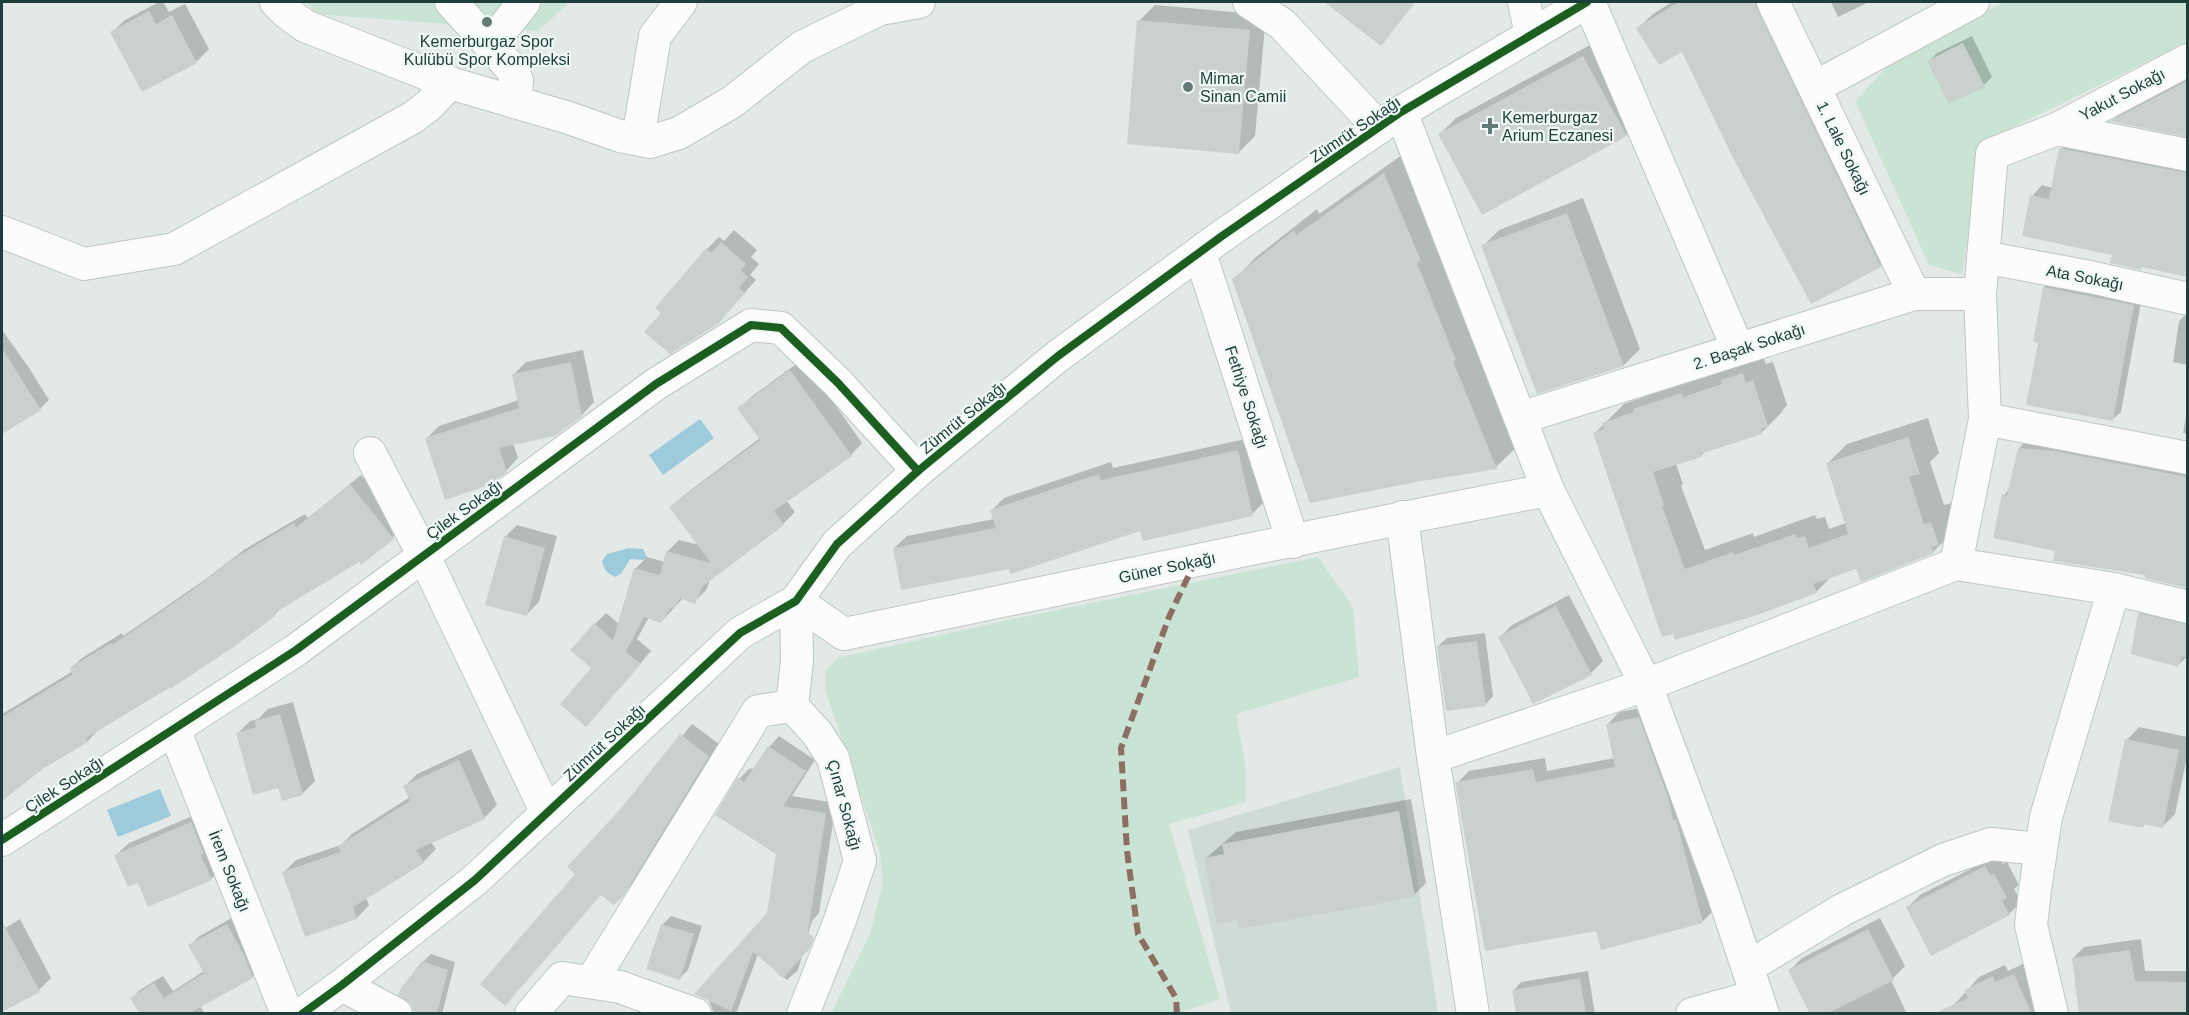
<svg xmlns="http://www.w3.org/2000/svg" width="2189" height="1015" font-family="Helvetica,sans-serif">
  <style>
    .built { fill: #cfdbd7 }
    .green { fill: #c9e4d5 }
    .water { fill: #9dcbdc }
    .shadow { fill: #0003 }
    .building { fill: #c9d0ce }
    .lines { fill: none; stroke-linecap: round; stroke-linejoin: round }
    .minor-casing { stroke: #bfc6c4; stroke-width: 34 }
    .minor { stroke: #fbfcfb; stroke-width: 32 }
    .quiet { stroke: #8d6e63; stroke-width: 6; stroke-dasharray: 12 6; stroke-linecap: butt }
    .cycleway-casing { stroke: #eff8f5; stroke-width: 11 }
    .cycleway { stroke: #1b5e20; stroke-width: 8 }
    .poi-dot { fill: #637a77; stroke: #eff8f5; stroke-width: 2 }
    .labels { text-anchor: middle; stroke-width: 4.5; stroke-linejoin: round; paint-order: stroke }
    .poi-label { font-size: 16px; fill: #1e3e3a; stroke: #eff8f5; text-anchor: start }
    .street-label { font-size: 16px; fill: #1e3e3a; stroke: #eff8f5 }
  </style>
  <rect width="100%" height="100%" fill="#e2e9e7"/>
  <polygon class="built" points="1400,767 1438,1013 1231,1013 1188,830"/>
  <g class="green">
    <polygon points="307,2 570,2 538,31 316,14"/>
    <polygon points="2004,2 2187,2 2187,42 1987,140 1981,161 1962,274 1929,265 1855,101 1897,57"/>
    <polygon points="1318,557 1353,607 1359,677 1236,714 1245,763 1246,802 1169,824 1220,999 1177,1014 831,1014 870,934 883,882 880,852 825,689 825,672 837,658 1013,619"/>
  </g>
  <g class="water">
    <polygon points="700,419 714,438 663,475 649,455"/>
    <path d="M629,548L643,549L647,558L643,560L630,559L621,574L615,577C607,573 604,570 602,561L607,554Z"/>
    <polygon points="160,789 171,816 118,837 107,810"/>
  </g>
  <g class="shadow">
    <polygon points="159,2 163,2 169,12 185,4 209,49 196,62 112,32 125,20"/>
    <polygon points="1343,2 1415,2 1389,35 1337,10"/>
    <polygon points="1672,2 1774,2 1894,251 1880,266 1682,50 1638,28 1653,14"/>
    <polygon points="1831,2 1869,2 1838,17"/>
    <polygon points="1155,5 1266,15 1255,136 1239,152 1139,21"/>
    <polygon points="1972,36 1992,77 1984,85 1929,61 1937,53"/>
    <polygon points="1599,40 1642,119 1626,135 1440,134 1456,118"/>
    <polygon points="2188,76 2188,135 2113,120 2124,110"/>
    <polygon points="2071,138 2188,161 2188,276 2143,266 2114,254 2032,196 2042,185 2053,188 2061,149"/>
    <polygon points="1406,152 1519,445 1496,467 1416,480 1234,280 1256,257 1317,209 1319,214"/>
    <polygon points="1583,198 1640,349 1624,365 1483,246 1499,230"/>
    <polygon points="734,230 757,250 751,257 759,264 750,275 756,280 717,323 707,249 719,237 724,241"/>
    <polygon points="2053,279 2142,297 2121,412 2112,420 2039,341 2035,341 2044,287"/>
    <polygon points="2187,313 2188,365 2173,362 2179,321"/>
    <polygon points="2,330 29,368 49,400 40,409 2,433"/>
    <polygon points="583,350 594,402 582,415 513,443 518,458 506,471 426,439 439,426 519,400 514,374 526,362"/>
    <polygon points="1762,355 1766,364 1773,362 1787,405 1781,413 1761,433 1706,450 1701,456 1676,464 1683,484 1681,486 1705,550 1753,533 1754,537 1815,515 1817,519 1825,517 1829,529 1846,523 1827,464 1847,444 1928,418 1939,453 1930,462 1944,505 1951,503 1958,524 1953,532 1933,552 1857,567 1832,576 1816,592 1709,629 1595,433 1624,404 1650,395 1655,390 1702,374 1703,378 1737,366 1742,361"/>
    <polygon points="803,359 862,443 851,455 786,500 795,512 783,524 711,578 706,590 694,602 683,598 661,622 649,617 637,639 651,651 598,713 593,668 595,624 606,613 619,624 635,569 647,557 665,562 667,552 679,540 700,545 671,507 683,496 760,438 739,408 751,397"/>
    <polygon points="2188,405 2188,438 2187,434 2183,433"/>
    <polygon points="1250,438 1264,502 1252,514 1142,529 1010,567 894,548 907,536 994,519 992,510 1004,498 1111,462 1113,468"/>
    <polygon points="2027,440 2188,467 2188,540 2181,575 2147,574 2004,495 2010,488 2019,448"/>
    <polygon points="361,475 403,527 393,537 359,560 283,606 274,615 98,730 88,741 43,767 2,799 2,714 73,671 71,668 82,658 122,633 123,636 203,581 245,549 305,514 308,518"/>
    <polygon points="517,525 557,536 539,602 526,615 505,537"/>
    <polygon points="1569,595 1603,661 1591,673 1500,637 1512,625"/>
    <polygon points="2148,606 2188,614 2188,656 2178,665 2140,614"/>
    <polygon points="1485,633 1493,696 1485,705 1438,646 1447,638"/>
    <polygon points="293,702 315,781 303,793 283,799 279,786 237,734 250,721 258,719 268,709"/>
    <polygon points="1650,706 1714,910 1702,922 1597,930 1457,783 1469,771 1545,758 1547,771 1615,758 1608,724 1619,712"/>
    <polygon points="692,724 719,744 634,882 614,903 578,874 624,807"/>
    <polygon points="2139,727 2188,737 2188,752 2175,814 2162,827 2146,823 2143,826 2127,740"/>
    <polygon points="779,736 815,760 792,796 836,803 819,913 812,921 798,970 787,980 758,954 736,1014 714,1014 709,1001 769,913 778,854 717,814 740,778 750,768 753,770 769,747"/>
    <polygon points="471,749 497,805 484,818 431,842 436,849 423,862 366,898 369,905 357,918 306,935 284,872 296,860 341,845 352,834 410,797 405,786 417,774"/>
    <polygon points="1411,799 1426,883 1414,895 1238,918 1206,858 1236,832"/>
    <polygon points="204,811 223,866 211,879 139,881 116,855 129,843"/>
    <polygon points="1998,855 2003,864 2007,862 2019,885 2014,889 2021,902 2009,914 1908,907 1920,895"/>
    <polygon points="235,916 261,968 252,977 200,1006 205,1014 142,1014 132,998 140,990 163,976 173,991 204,971 190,946 198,937"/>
    <polygon points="671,916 702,926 688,970 680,978 662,925"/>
    <polygon points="1880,918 1905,966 1891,980 1907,1014 1832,1014 1790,970 1802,958"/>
    <polygon points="20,919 51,978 39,990 2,1010 2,930"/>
    <polygon points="2141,939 2145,971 2188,971 2188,1014 2081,1014 2073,958 2084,947"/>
    <polygon points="431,954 455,962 442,1014 415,1014 423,962"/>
    <polygon points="2027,962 2037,1014 1957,1014 1954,1005 1979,977 2005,965 2008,971"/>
    <polygon points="1588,971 1595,1014 1517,1014 1513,991 1521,982"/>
  </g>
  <g class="building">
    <polygon points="1324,2 1415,2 1381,46"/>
    <polygon points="1679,2 1754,2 1881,267 1811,304 1733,158 1682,52 1659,65 1636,28"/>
    <polygon points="149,11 156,24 172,15 197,63 142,92 110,32"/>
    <polygon points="1137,20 1250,30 1239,154 1127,144"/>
    <polygon points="1963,43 1985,87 1949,104 1927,61"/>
    <polygon points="1583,56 1627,136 1482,215 1438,134"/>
    <polygon points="2187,81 2187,137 2110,121"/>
    <polygon points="2059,148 2187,173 2187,277 2142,267 2141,270 2110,263 2112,255 2022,236 2030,195 2049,199"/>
    <polygon points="1384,173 1421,261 1417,263 1456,360 1453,361 1497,469 1416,482 1310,503 1232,279 1294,230 1296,235"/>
    <polygon points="1567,213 1624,366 1537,394 1481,245"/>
    <polygon points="721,242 746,264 740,270 748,277 739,288 745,293 718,324 670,354 644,332 661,313 655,308 706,248 711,253"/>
    <polygon points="2043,287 2134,305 2113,421 2026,405 2038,343 2033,342"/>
    <polygon points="2,348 41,410 2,434"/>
    <polygon points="571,362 582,416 555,436 499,448 507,472 489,485 445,500 425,438 519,408 512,374"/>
    <polygon points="790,370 852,456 774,511 784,525 702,587 695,604 680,598 674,609 671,607 661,623 644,617 626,652 641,664 586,727 560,704 591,668 570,650 594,623 613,640 634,568 660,575 666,551 711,563 669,507 760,440 737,408"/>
    <polygon points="1743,373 1746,383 1753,380 1768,426 1761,429 1762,434 1700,454 1702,457 1653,472 1664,505 1662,506 1685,569 1733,552 1734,555 1795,534 1797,538 1805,536 1809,548 1848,534 1826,463 1908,437 1920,474 1909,477 1924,524 1931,522 1939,545 1932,547 1934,553 1861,582 1856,569 1813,584 1817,593 1757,615 1675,640 1673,634 1662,637 1593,433 1604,429 1602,423 1634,412 1633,409 1682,393 1683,397 1722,384 1721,380"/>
    <polygon points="2018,448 2056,451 2187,477 2187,588 2145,578 2145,575 2053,561 2055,551 1993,538 2002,494 2007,495"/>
    <polygon points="1238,450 1253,516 1143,541 1140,531 1011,574 1009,569 901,590 893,548 996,528 990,510 1099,474 1101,480"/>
    <polygon points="350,484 394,539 361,565 359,562 273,614 275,616 232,648 170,689 169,688 86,738 88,742 44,768 2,801 2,717 73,674 69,668 111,643 112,645 191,591 233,559 294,523 297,527"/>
    <polygon points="504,536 545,548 527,616 485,605"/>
    <polygon points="1556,606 1592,675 1533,704 1498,637"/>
    <polygon points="2138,613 2187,624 2187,658 2182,656 2178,667 2131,654"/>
    <polygon points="1477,641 1486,706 1446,711 1437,646"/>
    <polygon points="280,714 303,795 282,801 278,788 253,795 236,733 256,727 254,721"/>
    <polygon points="1639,717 1669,800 1673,820 1676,819 1703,923 1601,950 1596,931 1485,951 1455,782 1533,769 1536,782 1615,767 1606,724"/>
    <polygon points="680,734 709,756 624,895 614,905 601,895 505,1006 480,984 575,874 567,867 623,806"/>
    <polygon points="2125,739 2179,750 2163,828 2144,824 2143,828 2108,821"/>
    <polygon points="768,746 806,771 783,806 826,813 808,933 814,938 810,948 783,978 753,952 731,1011 694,994 767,913 776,854 715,815 738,777 744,782"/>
    <polygon points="459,760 485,819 416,850 424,863 353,907 357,919 305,937 282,872 341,852 338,846 410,801 403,786"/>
    <polygon points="1399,811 1415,897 1238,929 1237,920 1217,924 1204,858 1224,854 1222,844"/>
    <polygon points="191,822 204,854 201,856 212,880 148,907 138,883 128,887 114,855"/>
    <polygon points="1985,866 1990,875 1994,873 2007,898 2002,901 2010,915 1931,956 1906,907"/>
    <polygon points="2,921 40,992 2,1012"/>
    <polygon points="227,924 244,955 253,978 188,1014 140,1014 130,998 154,983 164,998 204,973 188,945"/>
    <polygon points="661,924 694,934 680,980 646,969"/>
    <polygon points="1868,929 1894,980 1827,1014 1810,1014 1788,970"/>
    <polygon points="2130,950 2135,981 2187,982 2187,1014 2079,1014 2072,958"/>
    <polygon points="422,961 448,970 437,1014 414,1014 411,1004 398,995 401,988"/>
    <polygon points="2014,974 2032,1014 1933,1014 1968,998 1964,990 1993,976 1995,982"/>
    <polygon points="1580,978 1586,1014 1516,1014 1512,990"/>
  </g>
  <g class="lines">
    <g class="minor-casing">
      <g id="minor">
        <polyline points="276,2 286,12 305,26 450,83 569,118 620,136 650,142 679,133 732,102 802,47 880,9 919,2"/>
        <polyline points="451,2 512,69 517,81 515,102"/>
        <polyline points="1249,2 1282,24 1379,128"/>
        <polyline points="1524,2 1531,35"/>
        <polyline points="1589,2 1738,349"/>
        <polyline points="1773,2 1914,294"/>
        <polyline points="491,44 524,2"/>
        <polyline points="1815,87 1973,2"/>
        <polyline points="1401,112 1548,490 1646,685 1721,888 1763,1014"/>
        <polyline points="2057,129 2188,60"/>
        <polyline points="638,139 655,36 681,2"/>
        <polyline points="2,232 84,264 174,249 412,118 428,106 450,83"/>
        <polyline points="1200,253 1293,542"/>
        <polyline points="1983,257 2090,277 2188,299"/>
        <polyline points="1520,418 1914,294 1980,294"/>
        <polyline points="1985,419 2188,458"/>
        <polyline points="370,453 424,556 547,813"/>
        <polyline points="1402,517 1433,757 1473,1014"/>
        <polyline points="1956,564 1985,419 1980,294 1992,154 2057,129 2188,155"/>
        <path d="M796,601L844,634C1078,586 1312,534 1548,490"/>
        <polyline points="796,601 797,661 792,706 817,733 833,758 860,861 839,923 803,1014"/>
        <polyline points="174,729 287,1014"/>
        <polyline points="1433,757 1646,685 1956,564 2114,589 2188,607"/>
        <polyline points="2,840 296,650 656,384 751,325 781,328 838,383 918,471"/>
        <polyline points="1748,967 1842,910 1943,860 1991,844 2041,849"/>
        <polyline points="591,982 758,711 792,706"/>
        <polyline points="342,985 396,1014"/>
        <polyline points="302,1014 342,985 475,880 740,633 796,601 837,544 918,471 1058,356 1222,236 1401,112 1587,2"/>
        <polyline points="531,1014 562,978 620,987 695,1014"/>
        <polyline points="1692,1014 1757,996"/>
        <polyline points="2052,1014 2031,925 2035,890 2046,817 2114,589"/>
      </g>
    </g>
    <use href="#minor" class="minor"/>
    <polyline class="quiet" points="1177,1014 1176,998 1138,934 1127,851 1121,748 1169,617 1195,562"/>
    <g class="cycleway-casing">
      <g id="cycleway">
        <polyline points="2,840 296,650 656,384 751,325 781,328 838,383 918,471"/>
        <polyline points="302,1014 342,985 475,880 740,633 796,601 837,544 918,471 1058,356 1222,236 1401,112 1587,2"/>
      </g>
    </g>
    <use href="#cycleway" class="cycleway"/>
  </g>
  <g class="poi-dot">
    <circle cx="487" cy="22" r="6"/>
    <circle cx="1188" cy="87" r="6"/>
    <path d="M1487 117h6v6h6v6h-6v6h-6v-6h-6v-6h6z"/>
  </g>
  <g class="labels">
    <g class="poi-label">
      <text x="487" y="47" text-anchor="middle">Kemerburgaz Spor<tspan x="487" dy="18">Kulübü Spor Kompleksi</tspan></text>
      <text x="1200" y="84">Mimar<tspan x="1200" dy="18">Sinan Camii</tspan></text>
      <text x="1502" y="123">Kemerburgaz<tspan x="1502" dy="18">Arium Eczanesi</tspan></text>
    </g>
    <g class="street-label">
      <text transform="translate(2122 94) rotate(-28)" y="6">Yakut Sokağı</text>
      <text transform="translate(1355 129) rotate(-34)" y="6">Zümrüt Sokağı</text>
      <text transform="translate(1844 148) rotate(64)" y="6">1. Lale Sokağı</text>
      <text transform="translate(2085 277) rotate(11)" y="6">Ata Sokağı</text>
      <text transform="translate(1749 346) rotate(-18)" y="6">2. Başak Sokağı</text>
      <text transform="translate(1247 397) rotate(72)" y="6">Fethiye Sokağı</text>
      <text transform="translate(963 417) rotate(-39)" y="6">Zümrüt Sokağı</text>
      <text transform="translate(464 509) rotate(-36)" y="6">Çilek Sokağı</text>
      <text transform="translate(1167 567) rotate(-12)" y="6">Güner Sokağı</text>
      <text transform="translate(604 742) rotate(-43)" y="6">Zümrüt Sokağı</text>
      <text transform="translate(64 784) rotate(-33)" y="6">Çilek Sokağı</text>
      <text transform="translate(845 805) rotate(75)" y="6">Çınar Sokağı</text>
      <text transform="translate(230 871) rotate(68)" y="6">İrem Sokağı</text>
    </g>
  </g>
  <rect width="2189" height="1015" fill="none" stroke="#1e3e3a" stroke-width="6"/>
</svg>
